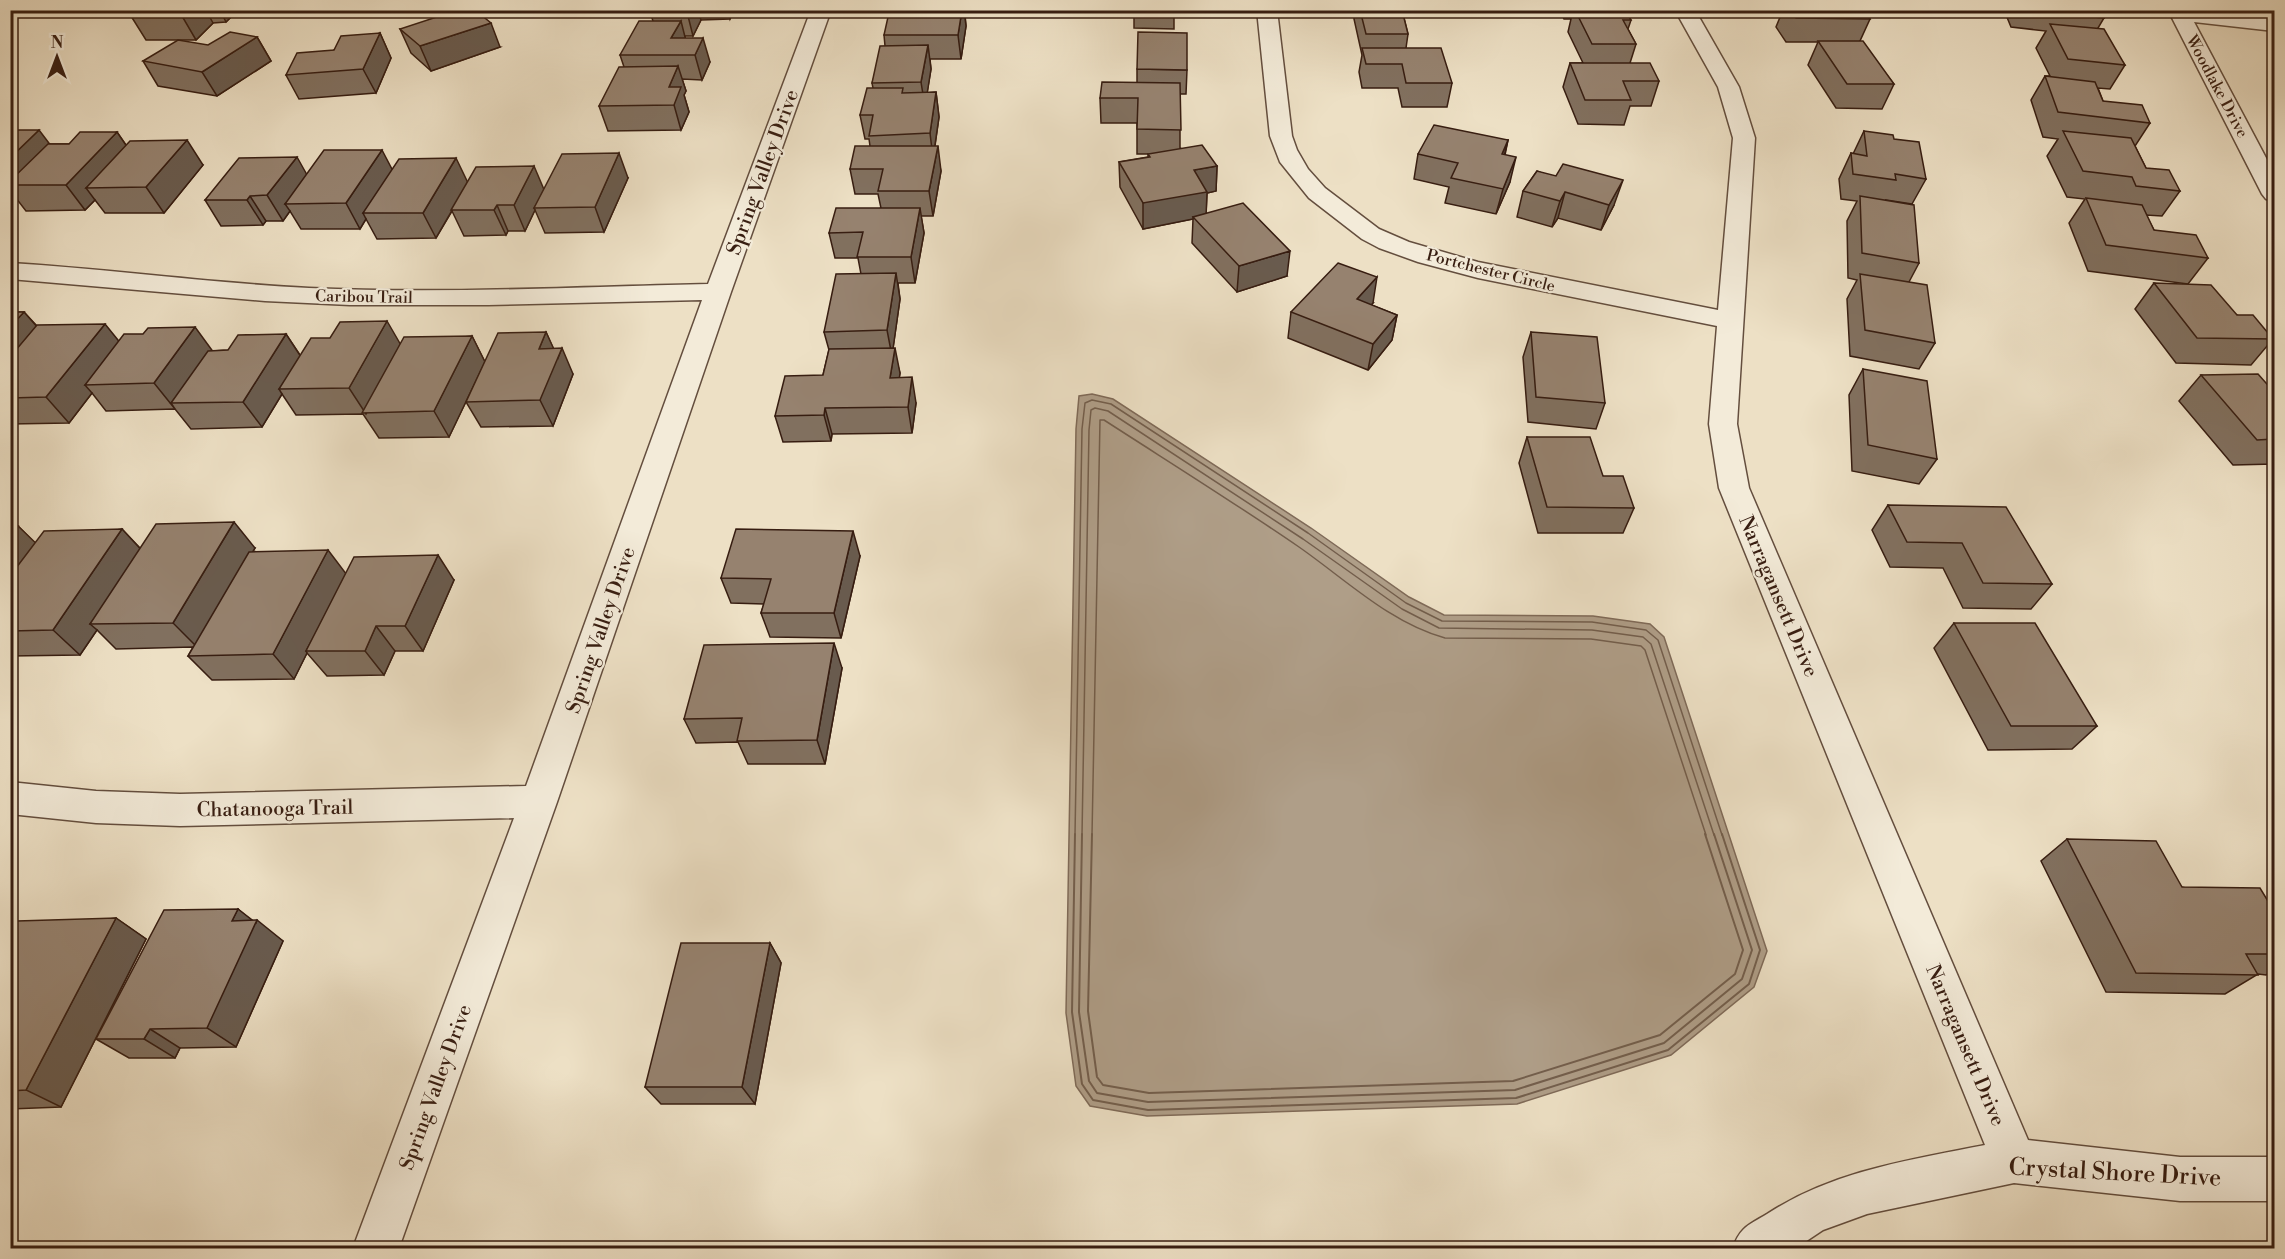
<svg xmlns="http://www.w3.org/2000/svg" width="2285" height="1259" font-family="'Libre Bodoni',serif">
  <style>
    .water { fill: #af9e88; stroke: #7f6a58; stroke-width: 1.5 }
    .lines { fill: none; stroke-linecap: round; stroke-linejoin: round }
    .shore-far1 { stroke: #735e4c; stroke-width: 1.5 }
    .shore { stroke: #735e4c; stroke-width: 2 }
    .street-casing { stroke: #644e3e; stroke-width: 3 }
    .street { fill: #f3ebd9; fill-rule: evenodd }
    .wall { fill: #81705f; stroke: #371d11; stroke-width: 1.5 }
    .shaded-wall { fill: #695b4e; stroke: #371d11; stroke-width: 1.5 }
    .building { fill: #96826f; stroke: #371d11; stroke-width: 1.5 }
    .labels { text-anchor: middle; stroke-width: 4.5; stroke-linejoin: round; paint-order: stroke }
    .far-street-label { font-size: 16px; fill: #371d11; stroke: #f3ebd9 }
    .street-label { font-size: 20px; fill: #371d11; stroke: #f3ebd9 }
    .near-street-label { font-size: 24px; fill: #371d11; stroke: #f3ebd9 }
  </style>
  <rect width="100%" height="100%" fill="#ede0c5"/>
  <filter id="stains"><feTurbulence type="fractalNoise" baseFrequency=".00333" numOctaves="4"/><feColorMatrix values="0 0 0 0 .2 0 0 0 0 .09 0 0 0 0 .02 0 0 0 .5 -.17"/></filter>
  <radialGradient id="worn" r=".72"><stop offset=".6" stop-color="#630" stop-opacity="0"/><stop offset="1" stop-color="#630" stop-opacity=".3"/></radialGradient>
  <polygon class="water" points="1092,394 1113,399 1311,528 1409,597 1444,615 1593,616 1650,624 1664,637 1767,951 1754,987 1671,1055 1517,1104 1147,1116 1090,1106 1076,1086 1066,1013 1076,429 1079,396"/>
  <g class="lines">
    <g class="shore-far1">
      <polyline points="1075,835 1082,429 1085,403 1092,400 1111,404 1308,533 1406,603 1442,621 1592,622 1646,630 1658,640 1722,835"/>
      <polyline points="1082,835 1089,430 1091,410 1095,408 1108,411 1303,539 1402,609 1439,628 1592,630 1643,637 1651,644 1714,835"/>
      <path d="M1092,835L1100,420H1104C1169,462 1235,503 1299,547C1345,579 1390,623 1445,638L1591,639L1641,646L1645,650L1706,835"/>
    </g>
    <g class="shore">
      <polyline points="1075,834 1072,1012 1082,1084 1093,1100 1148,1110 1516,1098 1668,1050 1749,984 1760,950 1722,834"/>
      <polyline points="1082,834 1079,1012 1089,1081 1097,1093 1148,1102 1515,1090 1664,1043 1742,979 1752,950 1714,834"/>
      <polyline points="1092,834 1088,1011 1097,1077 1103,1085 1149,1093 1513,1081 1660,1035 1735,974 1743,950 1705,834"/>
    </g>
    <g class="street-casing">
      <g id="street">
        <path d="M811,10H831L731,292L557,802L399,1248H353L514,818L180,826L96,823L10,814V782L96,791L180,794L526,786L702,300L488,305H350L265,301L10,279V263C110,269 209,283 309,288C442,294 575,287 708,284Z"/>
        <path d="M1257,10H1277L1292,136L1297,150L1308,169L1325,188L1379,229L1409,242L1478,262L1718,310L1733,138L1718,87L1675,10H1695L1739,87L1755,138L1737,424L1749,488L2028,1140L2180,1157H2274V1201H2180L2014,1183L1867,1214L1823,1230L1796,1248H1733C1740,1227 1749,1225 1767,1214C1833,1171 1909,1160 1985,1145L1719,488L1709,424L1717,326L1478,278L1418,262L1379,248L1362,239L1309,198L1280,162L1270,136Z"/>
        <polygon points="2168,10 2201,10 2274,19 2274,31 2194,22 2274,173 2274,201 2266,199 2262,194"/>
      </g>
    </g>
    <use href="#street" class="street"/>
  </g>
  <g class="wall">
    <polygon points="137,10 238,10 226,22 213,23 196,40 146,40 131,16"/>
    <polygon points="651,10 734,10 730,19 701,20 693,36 685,36 685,38 710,62 702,80 682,79 686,91 684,95 689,112 681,130 608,131 599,106 624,67 620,55 653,21 650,12"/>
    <polygon points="896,10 974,10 973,14 965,14 966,26 961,59 930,59 931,69 927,93 936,92 939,117 935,146 941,171 933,216 921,216 924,233 915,283 898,283 900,299 893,348 900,373 899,378 916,403 912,433 832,434 831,441 783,442 775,416 823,375 829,350 824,332 861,274 858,258 835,258 829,233 881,208 878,194 855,194 850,169 870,146 869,139 865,139 860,115 873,88 872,83 885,46 884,35 897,17"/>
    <polygon points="1134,10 1188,10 1188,12 1174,12 1174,29 1134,28"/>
    <polygon points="1355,10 1402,10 1408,34 1406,48 1452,83 1447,107 1402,107 1398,88 1362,88 1359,72 1362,55 1354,19"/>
    <polygon points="1560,10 1625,10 1631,20 1628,29 1636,44 1630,63 1659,81 1651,106 1630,106 1624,125 1578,124 1563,87 1570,63 1583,63 1568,32 1571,19 1564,19"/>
    <polygon points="1783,10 1864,10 1870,19 1860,41 1894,84 1882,109 1836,108 1808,65 1818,42 1786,42 1776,27"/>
    <polygon points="2004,10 2101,10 2104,18 2098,28 2125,65 2110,89 2098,88 2103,101 2150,123 2135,146 2146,168 2180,191 2162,216 2146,215 2154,230 2208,258 2188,284 2088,271 2069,223 2085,199 2067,197 2047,156 2058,139 2043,137 2031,100 2045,76 2050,76 2036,48 2046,31 2011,27"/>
    <polygon points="400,29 500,47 431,71 411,53"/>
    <polygon points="380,33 391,58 376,93 299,99 286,75 334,50"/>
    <polygon points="257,37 271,61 217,96 158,86 143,61"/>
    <polygon points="1137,69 1187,70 1186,94 1180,94 1180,148 1217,166 1216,191 1207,193 1206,214 1287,276 1237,292 1192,243 1193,219 1143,229 1120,187 1119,162 1148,157 1148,154 1137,154 1137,123 1101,123 1100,98 1137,83"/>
    <polygon points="10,130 49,144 69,144 117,132 126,145 203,165 164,213 105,213 95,200 85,210 26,211 16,198 10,203"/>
    <polygon points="1864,131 1926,179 1912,204 1886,200 1919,263 1909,282 1935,343 1919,369 1850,356 1847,299 1857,280 1848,278 1847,221 1857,201 1841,199 1839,179 1851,153 1853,154"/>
    <polygon points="1508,140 1505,155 1510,182 1496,214 1445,203 1449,187 1414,179 1418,154"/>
    <polygon points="392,169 467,182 544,189 628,178 604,232 545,233 535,210 525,231 508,231 506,235 464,236 452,211 436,238 377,239 366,219 360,229 301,229 290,211 283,221 266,221 263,225 221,226 205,200 307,175"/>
    <polygon points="1537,171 1614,205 1601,230 1558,218 1552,227 1517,217 1523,191"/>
    <polygon points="2154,283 2237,315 2273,339 2251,365 2176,363 2135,309"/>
    <polygon points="1373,303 1371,305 1397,315 1392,340 1368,370 1288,338 1291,312"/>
    <polygon points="10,312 24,312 37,326 119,341 212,351 228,350 286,334 300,355 472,336 485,362 546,332 553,348 573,374 553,426 481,427 466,402 482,368 449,437 379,438 363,414 296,415 282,394 262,427 191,429 175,409 106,411 92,393 69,423 10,424"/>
    <polygon points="1531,332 1605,403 1596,429 1528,422 1523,357"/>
    <polygon points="1863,369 1937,459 1919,484 1852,471 1849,395"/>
    <polygon points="2201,375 2274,392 2274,464 2233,465 2179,401"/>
    <polygon points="1527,437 1603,476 1634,508 1623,533 1538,533 1519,463"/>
    <polygon points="1888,505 2052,584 2031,609 1963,608 1943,568 1890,567 1872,530"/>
    <polygon points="10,526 18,526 35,543 122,529 140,548 255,548 253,551 346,574 454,580 423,651 395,651 384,675 327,676 307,653 294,679 212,680 188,656 193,647 116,649 97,630 80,655 10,656"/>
    <polygon points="860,556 841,638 770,637 761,613 764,604 731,603 721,578"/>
    <polygon points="1954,623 2097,726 2072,749 1988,750 1934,648"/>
    <polygon points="842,668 825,764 748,764 738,742 696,743 684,719"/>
    <polygon points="2067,839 2182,887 2274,911 2274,970 2266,975 2258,974 2225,994 2106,992 2041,861"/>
    <polygon points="238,909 252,921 283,941 236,1047 180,1048 175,1058 129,1058 96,1039"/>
    <polygon points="116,918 146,939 61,1107 10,1109 10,933"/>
    <polygon points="770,943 781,963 755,1104 661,1104 645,1087"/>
  </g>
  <g class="shaded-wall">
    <polygon points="187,10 206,10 213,23 196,40 182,16"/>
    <polygon points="220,10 238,10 226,22"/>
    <polygon points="687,10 698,10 701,20 693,36 687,12"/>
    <polygon points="728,10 734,10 730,19"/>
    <polygon points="962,10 964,10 966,26 961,59 958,35"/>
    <polygon points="681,21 687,45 671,38"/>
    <polygon points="491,23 500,47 431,71 420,46"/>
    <polygon points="380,33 391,58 376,93 363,69"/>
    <polygon points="257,37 271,61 217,96 202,72"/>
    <polygon points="703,38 710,62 702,80 695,55"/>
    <polygon points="928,45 931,69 925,107 921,82"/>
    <polygon points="678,66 686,91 684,95 689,112 681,130 669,87"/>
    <polygon points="936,92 939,117 933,158 930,133"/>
    <polygon points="39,130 58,155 10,185 10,158"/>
    <polygon points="117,132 134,157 86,188 95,200 85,210 66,185"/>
    <polygon points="187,140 203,165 164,213 146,187"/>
    <polygon points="1508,140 1502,165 1502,154"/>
    <polygon points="938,146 941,171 933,216 929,191"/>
    <polygon points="382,150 395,175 363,213 366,219 360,229 346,203"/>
    <polygon points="619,153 628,178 604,232 595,207"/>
    <polygon points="297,157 311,182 285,204 290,211 283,221 267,195"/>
    <polygon points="1516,157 1510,182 1496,214 1503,189"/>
    <polygon points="456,158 468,183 436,238 423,213"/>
    <polygon points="534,166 545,192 534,208 535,210 525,231 514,205"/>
    <polygon points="1217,166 1216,191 1207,193 1206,217 1193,217 1193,219 1143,229 1143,203 1194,170"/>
    <polygon points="1623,180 1614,205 1601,230 1609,205"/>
    <polygon points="10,191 16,198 10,203"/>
    <polygon points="1565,192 1558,218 1552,227 1560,201"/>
    <polygon points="250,196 266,221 263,225 247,200"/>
    <polygon points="497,205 508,231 506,235 494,210"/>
    <polygon points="920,208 924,233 915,283 911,257"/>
    <polygon points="1290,251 1287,276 1237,292 1239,266"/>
    <polygon points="896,273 900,299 892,356 887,330"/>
    <polygon points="1377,277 1373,303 1353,325 1357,299"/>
    <polygon points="24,312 46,337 10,379 10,327"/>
    <polygon points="1397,315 1392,340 1368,370 1373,344"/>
    <polygon points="387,321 402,347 366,414 349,388"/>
    <polygon points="105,324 126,350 85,385 92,393 69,423 46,397"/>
    <polygon points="195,327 214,353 171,403 175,409 154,383"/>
    <polygon points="546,332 558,358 562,348 573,374 553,426 540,400 539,349"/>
    <polygon points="286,334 303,360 279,389 282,394 262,427 243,402"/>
    <polygon points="472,336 485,362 449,437 434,411"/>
    <polygon points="895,348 900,373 896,404 890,378"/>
    <polygon points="912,377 916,403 912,433 908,407"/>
    <polygon points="825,408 832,434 831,441 824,415"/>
    <polygon points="234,522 255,548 197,647 173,623"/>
    <polygon points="18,526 44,551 10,597 10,535"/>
    <polygon points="122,529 146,555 90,624 97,630 80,655 53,630"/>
    <polygon points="853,531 860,556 841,638 834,613"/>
    <polygon points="328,550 347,575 306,651 307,653 294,679 273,654"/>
    <polygon points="438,555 454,580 423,651 405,626"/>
    <polygon points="376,626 395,651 384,675 365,651"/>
    <polygon points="834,643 842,668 825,764 817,740"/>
    <polygon points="238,909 256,923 257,920 283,941 236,1047 207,1028 232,921"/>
    <polygon points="116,918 146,939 61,1107 26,1090"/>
    <polygon points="770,943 781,963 755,1104 742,1087"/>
    <polygon points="150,1029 180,1048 175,1058 144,1039"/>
  </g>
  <g class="building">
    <polygon points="137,10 187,10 182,16 131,16"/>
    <polygon points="458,10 475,10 491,23 420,46 400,29"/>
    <polygon points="651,10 687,10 687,12 650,12"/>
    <polygon points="916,10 962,10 958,35 884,35 888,17 915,17"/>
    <polygon points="1360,10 1402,10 1408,34 1366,34"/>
    <polygon points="1575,10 1625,10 1631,20 1623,20 1636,44 1592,44"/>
    <polygon points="1791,10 1864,10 1870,19 1796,18"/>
    <polygon points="2065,10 2101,10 2104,18 2067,14"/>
    <polygon points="639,21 681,21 671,38 703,38 695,55 620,55"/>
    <polygon points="2050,24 2104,29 2125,65 2068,59"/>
    <polygon points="230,32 257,37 202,72 143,61 178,40 208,45"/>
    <polygon points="1138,32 1187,33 1187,70 1137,69"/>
    <polygon points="380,33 363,69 286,75 297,53 334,50 341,36"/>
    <polygon points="1818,41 1863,41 1894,84 1847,84"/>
    <polygon points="928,45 921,82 872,83 880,46"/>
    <polygon points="1362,48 1441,48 1452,83 1406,83 1402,64 1366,64"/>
    <polygon points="1570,63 1650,63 1659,81 1623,81 1631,100 1585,100"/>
    <polygon points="678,66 669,87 681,87 674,105 599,106 619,67"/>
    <polygon points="2045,76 2095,82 2103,101 2142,105 2150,123 2058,112"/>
    <polygon points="1102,82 1180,83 1181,130 1137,129 1138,98 1100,98"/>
    <polygon points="867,88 903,88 902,93 936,92 930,133 869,136 873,115 860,115"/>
    <polygon points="1434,125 1508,140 1502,154 1516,157 1503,189 1451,178 1458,163 1418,154"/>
    <polygon points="10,130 39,130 10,158"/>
    <polygon points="1864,131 1893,135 1894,139 1919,142 1926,179 1895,174 1896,180 1853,174 1851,153 1867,156"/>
    <polygon points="2063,131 2131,138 2146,168 2169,170 2180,191 2136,186 2132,177 2083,171"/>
    <polygon points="80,132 117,132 66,185 10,185 10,181 48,144 69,144"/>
    <polygon points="187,140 146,187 86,188 130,141"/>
    <polygon points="1202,145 1217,166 1194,170 1207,192 1143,203 1119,162 1150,157 1148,154"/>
    <polygon points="855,146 938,146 929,191 878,191 883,169 850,169"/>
    <polygon points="324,150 382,150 346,203 285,204"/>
    <polygon points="619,153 595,207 534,208 562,154"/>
    <polygon points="297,157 267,195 250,196 247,200 205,200 239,158"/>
    <polygon points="456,158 423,213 363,213 399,159"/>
    <polygon points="1563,164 1623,180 1609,205 1565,192 1560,201 1523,191 1537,171 1556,176"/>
    <polygon points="534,166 514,205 497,205 494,210 451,210 476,167"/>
    <polygon points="1860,196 1914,205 1919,263 1862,253"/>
    <polygon points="2086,198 2142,205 2154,230 2196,235 2208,258 2106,245"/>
    <polygon points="1243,203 1290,251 1239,266 1193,217"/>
    <polygon points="836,208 920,208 911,257 857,257 863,232 829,233"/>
    <polygon points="1338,263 1377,277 1357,299 1397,315 1373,344 1291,312"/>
    <polygon points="896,273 887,330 824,332 836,274"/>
    <polygon points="1860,274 1927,285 1935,343 1865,330"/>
    <polygon points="2154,283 2211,285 2237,315 2253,315 2273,339 2197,338"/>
    <polygon points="10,312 24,312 10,327"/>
    <polygon points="387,321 349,388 279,389 311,338 330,338 340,322"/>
    <polygon points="105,324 46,397 10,398 10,357 37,325"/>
    <polygon points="195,327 154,383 85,385 124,334 143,334 148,328"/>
    <polygon points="546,332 539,349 562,348 540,400 466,402 498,333"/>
    <polygon points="1531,332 1597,337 1605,403 1536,397"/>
    <polygon points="286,334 243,402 171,403 208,351 228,350 238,335"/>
    <polygon points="472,336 434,411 362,413 404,337"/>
    <polygon points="895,348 890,378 912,377 908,407 825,408 824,415 775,416 785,376 823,375 829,349"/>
    <polygon points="1863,369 1927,381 1937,459 1868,445"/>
    <polygon points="2258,374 2274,392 2274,439 2257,440 2201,375"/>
    <polygon points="1527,437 1590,437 1603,476 1623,476 1634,508 1547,507"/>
    <polygon points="1888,505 2006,507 2052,584 1983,583 1962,543 1907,542"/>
    <polygon points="234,522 173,623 90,624 156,524"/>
    <polygon points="10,526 18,526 10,535"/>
    <polygon points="122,529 53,630 10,631 10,576 44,531"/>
    <polygon points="736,529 853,531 834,613 761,613 771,579 721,578"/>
    <polygon points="328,550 273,654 188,656 249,552"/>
    <polygon points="438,555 405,626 376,626 365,651 306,651 354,557"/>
    <polygon points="1954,623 2035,623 2097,726 2011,726"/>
    <polygon points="834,643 817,740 737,741 742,718 684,719 704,645"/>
    <polygon points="2067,839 2156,841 2182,887 2260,888 2274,911 2274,954 2246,954 2258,975 2136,973"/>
    <polygon points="238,909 232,921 257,920 207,1028 150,1029 144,1039 96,1039 164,910"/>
    <polygon points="116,918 26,1090 10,1091 10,933 17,921"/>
    <polygon points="681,943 770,943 742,1087 645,1087"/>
  </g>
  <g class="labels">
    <g class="far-street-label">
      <text transform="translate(2218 86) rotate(62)" y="6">Woodlake Drive</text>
      <text transform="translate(1491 270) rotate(14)" y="6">Portchester Circle</text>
      <text transform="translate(364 296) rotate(1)" y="6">Caribou Trail</text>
    </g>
    <g class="street-label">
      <text transform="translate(762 172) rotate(-70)" y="7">Spring Valley Drive</text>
      <text transform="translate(1779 596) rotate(67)" y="7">Narragansett Drive</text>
      <text transform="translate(600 630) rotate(-71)" y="7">Spring Valley Drive</text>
      <text transform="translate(275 808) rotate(-1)" y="7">Chatanooga Trail</text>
      <text transform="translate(1966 1045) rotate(67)" y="7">Narragansett Drive</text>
      <text transform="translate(435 1087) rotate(-70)" y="7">Spring Valley Drive</text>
    </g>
    <g class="near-street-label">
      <text transform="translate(2115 1172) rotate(3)" y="8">Crystal Shore Drive</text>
    </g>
  </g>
  <rect width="2285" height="1259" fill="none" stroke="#ede0c5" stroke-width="36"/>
  <rect x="12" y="12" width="2261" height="1235" fill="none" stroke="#371d11" stroke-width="3"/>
  <rect x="18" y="18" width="2249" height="1223" fill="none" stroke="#371d11" stroke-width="1.5"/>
  <g transform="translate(57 57)" stroke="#f3ebd9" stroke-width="4.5" paint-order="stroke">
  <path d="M0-4.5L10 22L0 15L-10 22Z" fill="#371d11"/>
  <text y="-9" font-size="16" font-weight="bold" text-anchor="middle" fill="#371d11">N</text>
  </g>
  <rect width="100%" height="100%" filter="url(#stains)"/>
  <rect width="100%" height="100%" fill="url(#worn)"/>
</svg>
